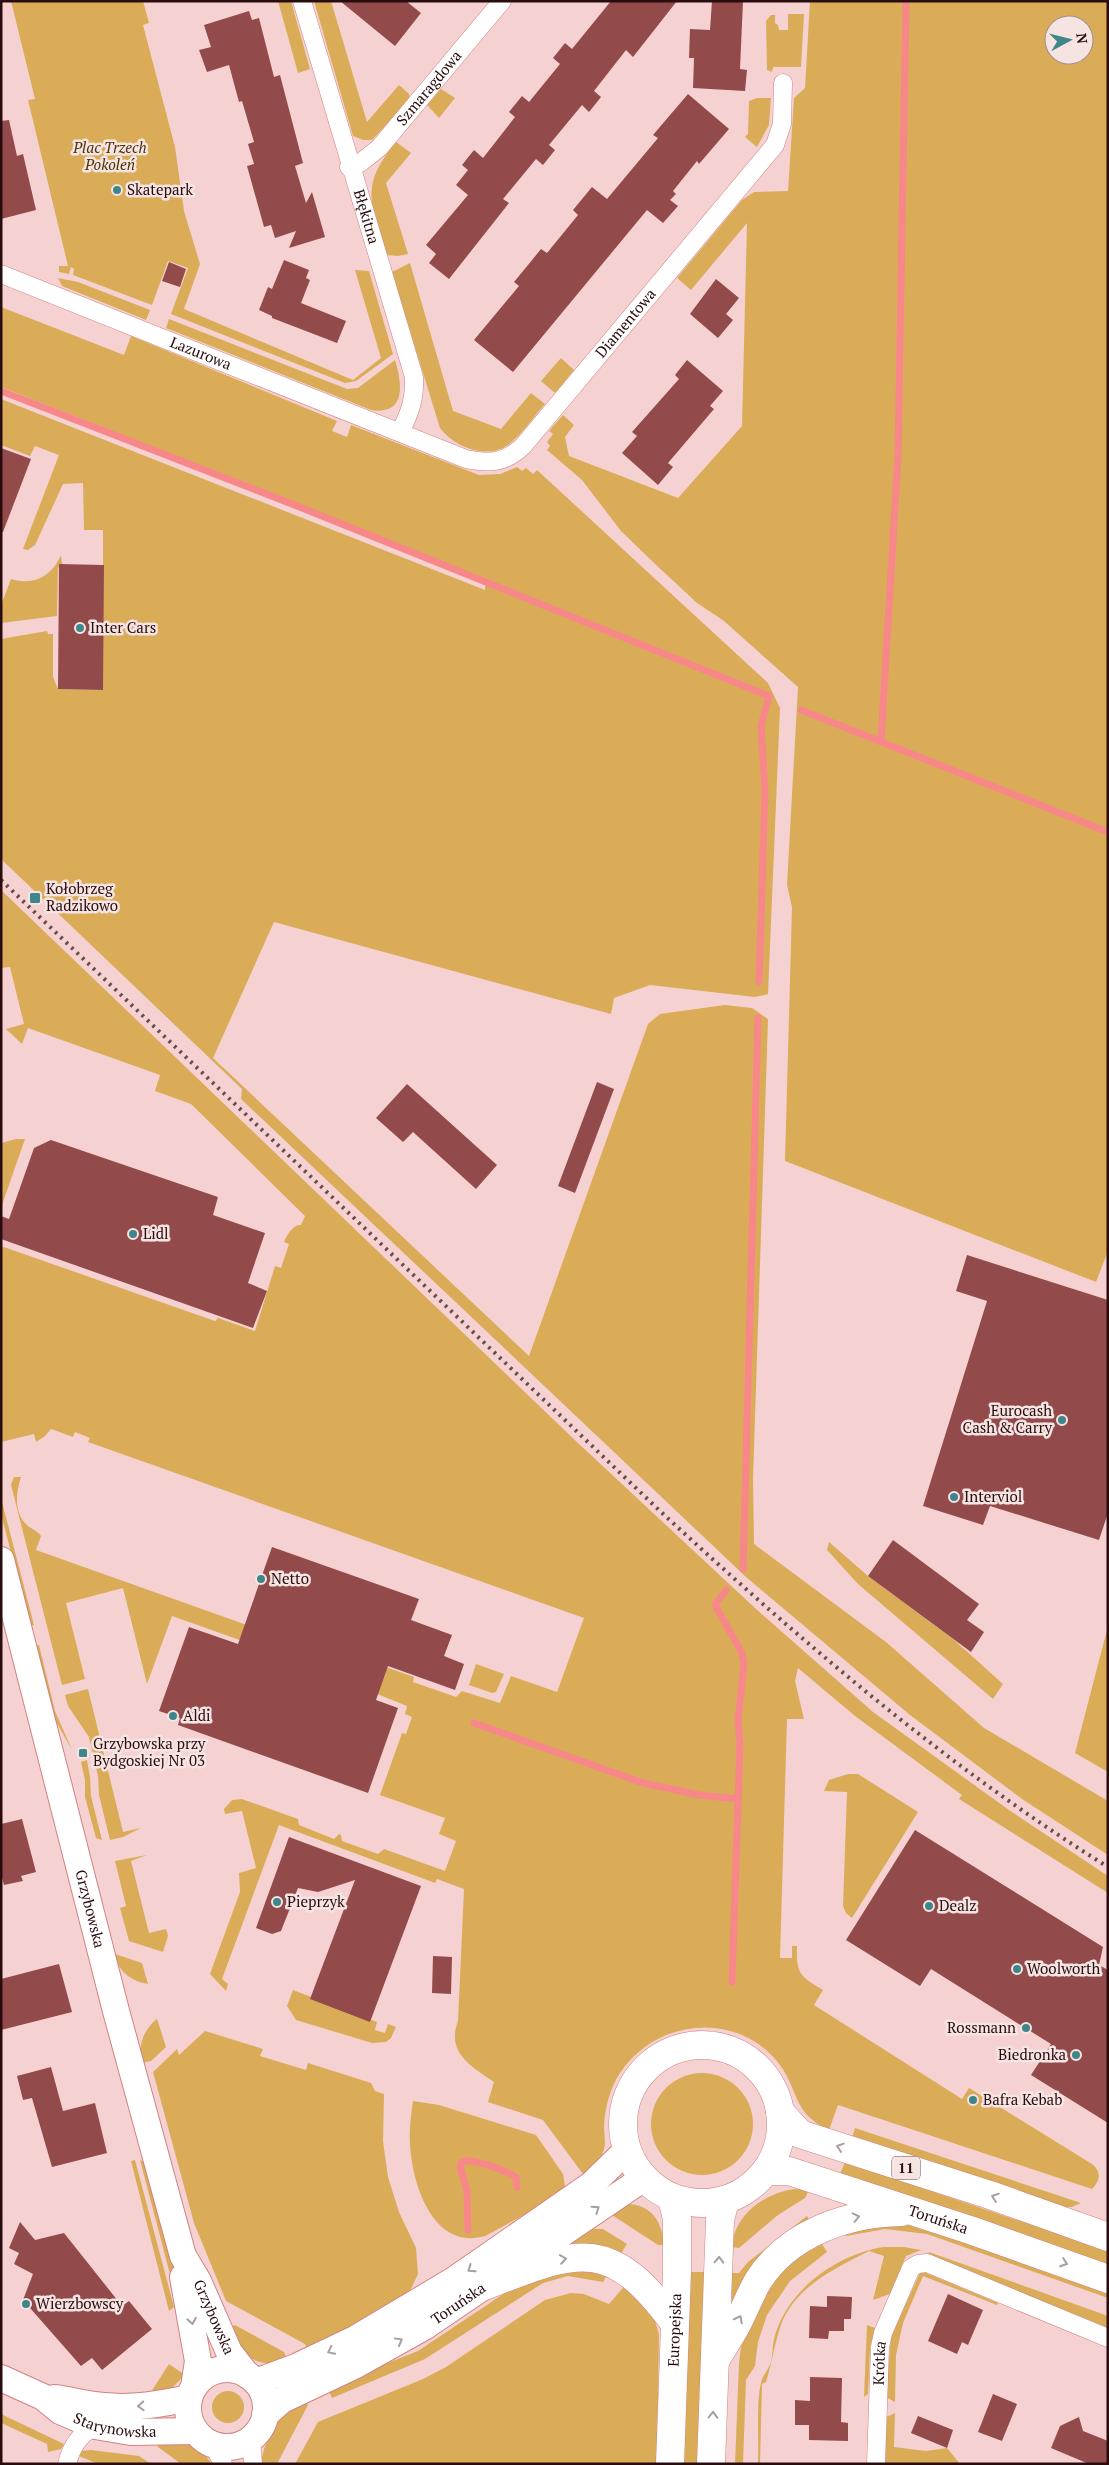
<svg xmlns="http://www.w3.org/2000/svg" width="1109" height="2465" font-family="'PT Serif',serif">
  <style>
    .green { fill: #daac58; fill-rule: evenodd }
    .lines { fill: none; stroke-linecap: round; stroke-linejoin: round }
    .stream { stroke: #f78788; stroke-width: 7 }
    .building { fill: #934a4b }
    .street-casing { stroke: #d18281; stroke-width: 19 }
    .secondary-casing { stroke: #d18281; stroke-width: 28 }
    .primary-casing { stroke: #d18281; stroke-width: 29 }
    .street { stroke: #fff; stroke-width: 18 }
    .secondary { stroke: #fff; stroke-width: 26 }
    .primary { stroke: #fff; stroke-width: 28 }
    .rail { stroke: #6a4b4b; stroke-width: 4; stroke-dasharray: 2.5 5; stroke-linecap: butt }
    .oneway { stroke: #a99e9e }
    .poi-dot { fill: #3e868a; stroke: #f6e4e3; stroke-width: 2 }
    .labels { text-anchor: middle; stroke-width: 5; stroke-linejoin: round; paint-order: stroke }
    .shield { fill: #f6e4e3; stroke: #664d4d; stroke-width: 1 }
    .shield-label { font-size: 14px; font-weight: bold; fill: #290c0d }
    .street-label { font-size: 15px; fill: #290c0d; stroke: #f6e4e3 }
    .park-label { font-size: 15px; font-style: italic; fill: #493305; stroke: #f6e4e3 }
    .poi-label { font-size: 15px; fill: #290c0d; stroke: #f6e4e3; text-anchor: start }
  </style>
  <rect width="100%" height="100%" fill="#f5d2d1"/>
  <g class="green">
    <polygon points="11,1 143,1 149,23 143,25 175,147 184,211 200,264 184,309 353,380 381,358 355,270 369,271 393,354 356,381 345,383 171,314 188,268 168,261 152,305 73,275 74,269 71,267 69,274 59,272 59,266 68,266 28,100 35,99"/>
    <polygon points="278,1 291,1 310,69 298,73"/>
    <polygon points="314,1 331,1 367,122 399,85 409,94 410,99 372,140 363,140 353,136"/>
    <path d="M810,1H1108V1251L1096,1282L785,1161L792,907L787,885L798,687L724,621L697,603L653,562L621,531L582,480L547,450L550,446L547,442L553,434L549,431L563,415L574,425L565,437L569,456L678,498L742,426L747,223L691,290L677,278L742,200L754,192L788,191L794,98L805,88ZM1054,25H1084V55H1054Z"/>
    <polygon points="788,14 804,14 801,67 773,67 772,72 767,70 766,21 771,15 775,15 775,23 778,25 779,30 788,30"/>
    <polygon points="441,89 455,98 439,118 427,105"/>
    <polygon points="757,98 771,98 769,125 757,147 745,137 748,134 749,101"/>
    <path d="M396,142L411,153L386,183L408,254L398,256L387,255C372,203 358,188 396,142Z"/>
    <path d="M410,263L453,411L501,429L531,393L545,404C533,417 523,434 508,445C487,460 454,447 440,428L392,272Z"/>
    <polygon points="58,278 78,282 150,310 146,320 62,286"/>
    <polygon points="1,307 124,355 131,336 337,421 332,431 347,437 351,425 479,475 500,474 517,467 522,471 526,468 533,474 537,470 768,683 780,708 768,994 755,997 650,985 614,998 611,1014 274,922 213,1058 529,1356 648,1024 660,1014 725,1005 752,1008 768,1019 753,1479 754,1544 886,1642 984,1728 1108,1801 1108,1855 1022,1799 910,1715 746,1577 241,1099 242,1089 1,859 1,639 47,631 48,634 53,634 53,677 58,689 103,690 103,530 84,530 83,483 63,484 35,545 28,550 23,549 59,455 35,446 30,456 1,445 1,399 485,590 486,579 1,387"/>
    <path d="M169,319L347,389L358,388L395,360C402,382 407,416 371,410L166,328Z"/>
    <polygon points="561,358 574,370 555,393 541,381"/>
    <path d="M61,555L62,564L58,568L57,616L1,623V605L11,579C34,586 52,576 61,555Z"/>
    <path d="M1,890L578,1443L756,1609L873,1712L1009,1810L1108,1876V1893L959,1799L962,1795L855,1716L798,1668L795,1681L804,1719H787L780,1958H792V1946H797C796,1974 800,1976 823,1990L814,2005L962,2099L969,2088L1092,2164C1102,2172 1100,2181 1092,2189L838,2105L829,2130C790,2112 800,2088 776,2060C733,2010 655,2020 620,2073C610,2088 605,2108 604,2126C604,2134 606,2142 604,2149C601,2161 594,2169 586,2178L543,2120L488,2102L494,2082C471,2066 446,2053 458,2021L464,1889L437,1879L435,1883L279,1825L222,1979L228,1984L226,1991L210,1974L240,1892L239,1873L256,1868L242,1811L225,1814L224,1809L232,1800L242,1799L298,1819L299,1825L334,1839L339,1834L341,1835L342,1841L378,1854L384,1849L445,1871L456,1841L439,1834L445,1818L380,1795L402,1733L406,1734L412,1717L405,1714L407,1706L355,1685L356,1681L172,1616L147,1684L123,1588L66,1603L85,1679L62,1685L11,1485L14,1477H21C16,1492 14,1511 25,1523C30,1529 37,1530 41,1536L36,1550L272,1634L275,1628L414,1677L413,1682L456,1697L462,1691L500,1703L511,1676L557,1692L584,1618L88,1442L90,1438L75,1432L73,1437L51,1429L45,1436L36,1442L34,1434L1,1442V1246L215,1321L218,1318L255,1331L275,1266L281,1268L289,1244L284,1242C287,1235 293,1224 301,1225L305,1216L191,1104L155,1091L160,1075L28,1028L22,1044L6,1029L24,1024L10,967L1,968Z"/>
    <polygon points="16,1139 25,1139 2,1205 1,1143"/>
    <polygon points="1,1498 34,1625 30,1626 1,1514"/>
    <polygon points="829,1542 868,1576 953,1639 1003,1684 993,1699 858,1584 827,1550"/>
    <polygon points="1108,1626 1108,1772 1075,1753"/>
    <polygon points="39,1645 55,1711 72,1750 54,1718 35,1646"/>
    <polygon points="476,1664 504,1674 496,1692 492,1693 469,1685"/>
    <polygon points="88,1689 123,1832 141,1828 123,1837 110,1840 99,1795 98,1776 89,1737 68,1706 65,1695"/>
    <polygon points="87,1760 90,1777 91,1796 102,1840 96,1838 85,1797 85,1780 81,1762"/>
    <polygon points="848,1774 858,1774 918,1812 852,1918 846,1913 843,1906 847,1792 824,1791 829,1780"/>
    <polygon points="147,1855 131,1861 149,1933 166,1929 168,1936 163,1952 129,1941 120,1908 126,1906 115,1861"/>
    <path d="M112,1953L142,1963L148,1984C129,1981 119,1970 112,1953Z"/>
    <polygon points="293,1990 377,2022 375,2030 385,2033 388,2024 396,2027 391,2038 386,2042 372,2043 296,2020 287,2006"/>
    <path d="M157,2019L166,2047L151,2061L141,2063C138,2046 143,2030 157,2019Z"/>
    <polygon points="205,2031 263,2049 260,2056 306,2070 308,2063 371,2083 375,2091 384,2094 383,2141 388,2177 399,2212 416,2248 418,2274 408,2295 309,2352 305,2344 226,2301 194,2223 153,2072 177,2049 179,2055"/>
    <circle cx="702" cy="2124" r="51"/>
    <path d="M413,2101L439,2105L536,2135L563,2174L566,2192L485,2236C433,2251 412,2184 410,2144C409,2129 411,2115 413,2101Z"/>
    <polygon points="855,2128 1081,2203 1072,2207 1064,2207 852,2138"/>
    <polygon points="135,2160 174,2307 169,2311 131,2161"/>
    <path d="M140,2160L144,2162C159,2212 179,2263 181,2316Z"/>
    <polygon points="845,2162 1108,2251 1108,2265 1026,2235 840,2174"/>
    <path d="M795,2189L809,2190L805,2198L778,2215L739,2248L732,2247C734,2215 764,2193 795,2189Z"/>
    <path d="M626,2204C652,2204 662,2222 664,2245H658L612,2215Z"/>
    <polygon points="807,2216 812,2225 732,2306 731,2273 739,2273 748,2262"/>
    <polygon points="900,2223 913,2225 1108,2292 1108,2298 927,2234 885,2229 846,2236 843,2229"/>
    <polygon points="592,2229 603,2229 627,2244 619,2257 567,2246 564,2242"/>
    <polygon points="819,2239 827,2252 790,2281 767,2315 758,2342 755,2366 746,2380 743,2464 735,2464 739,2363 742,2339 766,2285"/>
    <path d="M883,2247H904L921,2250L906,2256L890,2294L873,2300L884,2256L869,2251C836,2268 798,2285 782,2322C775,2341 772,2363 766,2382L762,2384L760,2464H758C759,2441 756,2403 761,2383C762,2376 769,2369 771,2362C773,2355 772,2347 774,2339C786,2291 835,2255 883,2247Z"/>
    <polygon points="929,2252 1108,2316 1108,2328 928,2254"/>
    <polygon points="543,2270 609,2272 603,2282 568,2276 543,2283 425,2359 332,2398 327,2387 418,2351 530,2276"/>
    <polygon points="689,2272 706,2272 699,2464 683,2464"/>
    <polygon points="920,2273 926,2273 998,2303 997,2305 923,2276 903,2323 896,2355 895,2402 886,2397 891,2337"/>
    <polygon points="627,2283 655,2321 659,2334 657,2464 295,2464 318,2422 423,2379 446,2367 545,2300 571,2293 584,2294 609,2304"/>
    <path d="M235,2325L284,2352L288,2361C252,2369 246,2356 227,2328Z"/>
    <polygon points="867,2325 875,2328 870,2347 868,2394 864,2397"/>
    <polygon points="169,2364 185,2375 170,2390 151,2392"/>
    <circle cx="228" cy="2407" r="16"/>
    <polygon points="304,2397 308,2405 277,2464 260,2464 265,2446 280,2418"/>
    <polygon points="895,2413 894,2447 926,2451 947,2448 960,2464 884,2464 886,2417"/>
    <polygon points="1,2414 64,2444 61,2449 48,2452 47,2444 1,2423"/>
    <path d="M157,2439C180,2441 197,2443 212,2464H181L158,2447Z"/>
    <polygon points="91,2450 139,2456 151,2464 98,2464 79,2456 81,2451"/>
  </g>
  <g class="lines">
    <g class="stream">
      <polyline points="1,391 297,506 769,696 761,726 765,791 759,982"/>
      <polyline points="801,710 1108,832"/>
      <polyline points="881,741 898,456 906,1"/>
      <polyline points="743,1569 758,1018"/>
      <polyline points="726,1590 715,1605 742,1653 744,1664 738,1721 740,1743 732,1982"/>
      <polyline points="474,1723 643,1783 699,1795 738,1799"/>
      <path d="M468,2230L467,2191L460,2166L462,2162C472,2157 506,2171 516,2177L517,2187"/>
    </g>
  </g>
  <g class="building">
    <polygon points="340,1 406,1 421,13 395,46"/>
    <polygon points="611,1 677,1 633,57 626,50 594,91 601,97 589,112 582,105 549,145 555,150 543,165 536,159 503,199 509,203 449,279 429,263 436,254 426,245 468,195 456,185 468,170 462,165 474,150 483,158 515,117 509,112 522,96 529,102 560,64 553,58 565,43 572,49"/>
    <polygon points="712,1 743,1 740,69 747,70 745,91 693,88 694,58 689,58 690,29 710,30"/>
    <polygon points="249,11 252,20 259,18 274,77 280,75 303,163 295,166 306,203 312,192 325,237 289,248 296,231 275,238 271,225 264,227 247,166 254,164 248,144 254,142 242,101 239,102 229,65 207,72 199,50 211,47 204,25"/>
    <polygon points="688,94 729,129 699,164 697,161 673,191 676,194 670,200 678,206 663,223 647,210 513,372 474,340 519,286 514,282 528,265 541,249 547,253 578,215 573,210 592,187 607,199 658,138 653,135"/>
    <polygon points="9,120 17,156 23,154 36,210 1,219 1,121"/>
    <polygon points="284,260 309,270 306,278 310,280 301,303 346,321 337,343 272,318 272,316 259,310 268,287 272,289"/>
    <polygon points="169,262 186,269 180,287 162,281"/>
    <polygon points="716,279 739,298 726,314 733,320 718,338 690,314"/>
    <polygon points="687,360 723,391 710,406 714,409 668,463 673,467 658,485 622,453 637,436 632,432 679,379 675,375"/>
    <polygon points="1,448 31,459 3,532 1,532"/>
    <polygon points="59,564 104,565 103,690 58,689"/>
    <polygon points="597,1082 614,1089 575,1193 558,1186"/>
    <polygon points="407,1084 497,1165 476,1189 413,1132 403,1142 376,1118"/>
    <polygon points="51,1140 218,1197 213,1215 265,1233 248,1283 267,1291 253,1328 1,1239 1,1216 9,1219 34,1148"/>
    <polygon points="967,1255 1108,1300 1108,1513 1099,1540 990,1506 983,1525 923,1506 987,1301 956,1291"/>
    <polygon points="893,1540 979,1604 967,1620 984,1632 971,1652 868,1576"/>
    <polygon points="272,1547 419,1599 411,1620 452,1635 444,1656 464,1664 455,1690 388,1666 376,1700 398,1708 368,1793 178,1725 180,1718 159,1711 189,1627 238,1644"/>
    <polygon points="22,1819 36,1872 21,1876 23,1881 4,1885 1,1874 1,1824"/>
    <polygon points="915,1830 1103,1947 1099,1965 1108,1970 1108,2123 1031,2075 1051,2044 931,1969 920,1986 846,1940"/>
    <polygon points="289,1837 421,1886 370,2022 310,1999 355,1880 318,1892 298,1888 281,1931 272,1934 256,1928"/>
    <polygon points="433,1956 452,1957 451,1994 432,1993"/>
    <polygon points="59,1964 72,2012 1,2030 1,1979"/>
    <polygon points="51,2067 63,2111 95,2103 107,2153 52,2167 32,2098 23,2100 17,2076"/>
    <polygon points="20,2222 35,2240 64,2233 122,2306 129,2301 152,2329 102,2370 92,2358 81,2366 23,2300 33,2274 14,2264 19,2253 9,2248"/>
    <polygon points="948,2294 983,2310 968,2345 962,2342 957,2354 928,2341"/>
    <polygon points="827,2296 852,2297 851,2319 844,2319 844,2331 829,2331 828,2339 809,2338 810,2306 827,2307"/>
    <polygon points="810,2377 842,2378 841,2422 848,2423 848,2441 809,2440 809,2425 795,2425 795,2400 810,2401"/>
    <polygon points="993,2394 1017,2404 1002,2441 978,2432"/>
    <polygon points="918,2416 953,2430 947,2448 911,2433"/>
    <polygon points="1079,2417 1083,2431 1108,2441 1108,2464 1089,2464 1051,2448 1060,2426"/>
  </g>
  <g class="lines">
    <g class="street-casing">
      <g id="street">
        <path id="s1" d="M302,1L414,377C415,399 410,413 400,432"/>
        <path id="s2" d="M349,167L360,163L379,148L502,1"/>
        <path id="s3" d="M1,274L466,459C490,464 505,463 523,446L775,145L782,124L783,83"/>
        <polyline points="251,2439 253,2464"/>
        <polyline points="214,2446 223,2464"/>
        <path d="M67,2464C71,2447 80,2434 95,2426"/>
        <path id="s4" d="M876,2464L880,2347L883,2333L911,2268L918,2264L927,2263L1108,2338"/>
      </g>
    </g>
    <g class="secondary-casing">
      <g id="secondary">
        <path id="s5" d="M1,1560L116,2011L183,2256L198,2281L229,2352L247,2375"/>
        <polyline points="183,2277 198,2361 194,2387"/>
        <circle cx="227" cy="2408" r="39"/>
        <path id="s6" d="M1,2378L43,2397L60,2411L95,2426L131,2432L195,2431"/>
        <polyline points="256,2382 296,2367 355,2339 454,2280 591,2185 627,2150"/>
        <path d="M54,2398C71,2400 87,2405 104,2406C133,2409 161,2404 189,2398"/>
        <path id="s7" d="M265,2415L282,2400L356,2365L424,2327L644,2178"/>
      </g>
    </g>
    <g class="primary-casing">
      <g id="primary">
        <circle cx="702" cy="2124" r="79"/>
        <polyline points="780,2112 800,2134 990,2195 1108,2237"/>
        <path id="s8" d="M766,2171H789L973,2231L1108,2279"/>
        <path d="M484,2286C578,2250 609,2234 675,2324"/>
        <path d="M715,2361C723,2347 733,2333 740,2318C746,2306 751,2293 758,2281C788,2233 848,2213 901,2212"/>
        <path id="s9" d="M670,2464L677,2271V2219L672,2198"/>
        <polyline points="711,2464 720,2220 725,2200"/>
      </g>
    </g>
    <use href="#street" class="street"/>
    <use href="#secondary" class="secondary"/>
    <use href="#primary" class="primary"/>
    <path class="rail" d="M1,880L661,1512C801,1641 946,1766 1108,1867"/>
  </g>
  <defs><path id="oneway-chevron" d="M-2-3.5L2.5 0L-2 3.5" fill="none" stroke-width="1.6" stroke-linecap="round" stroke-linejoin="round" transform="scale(1.25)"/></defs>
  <g class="oneway">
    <use href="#oneway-chevron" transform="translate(840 2147) rotate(-162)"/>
    <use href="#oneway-chevron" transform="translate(995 2197) rotate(-161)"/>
    <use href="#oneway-chevron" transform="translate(596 2209) rotate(-34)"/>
    <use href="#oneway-chevron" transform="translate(856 2217) rotate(-13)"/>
    <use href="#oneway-chevron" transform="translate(563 2259) rotate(-9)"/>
    <use href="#oneway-chevron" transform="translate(719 2260) rotate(-88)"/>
    <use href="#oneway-chevron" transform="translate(1064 2263) rotate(20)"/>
    <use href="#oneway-chevron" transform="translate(471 2269) rotate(145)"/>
    <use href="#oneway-chevron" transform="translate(739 2319) rotate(-63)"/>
    <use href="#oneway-chevron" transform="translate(192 2321) rotate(80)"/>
    <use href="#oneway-chevron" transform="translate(399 2341) rotate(-29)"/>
    <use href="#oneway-chevron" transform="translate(331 2351) rotate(154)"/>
    <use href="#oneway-chevron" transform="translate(141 2406) rotate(177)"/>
    <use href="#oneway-chevron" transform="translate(713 2415) rotate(-88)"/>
  </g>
  <g class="poi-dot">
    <circle cx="117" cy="190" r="5"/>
    <circle cx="80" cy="628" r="5"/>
    <rect x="29" y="892" width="12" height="12" rx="2.5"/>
    <circle cx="133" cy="1234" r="5"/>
    <circle cx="1062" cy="1420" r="5"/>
    <circle cx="954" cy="1497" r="5"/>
    <circle cx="261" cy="1579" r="5"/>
    <circle cx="173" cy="1716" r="5"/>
    <rect x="78" y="1748" width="10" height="10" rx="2.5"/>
    <circle cx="277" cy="1902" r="5"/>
    <circle cx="929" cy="1906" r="5"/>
    <circle cx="1017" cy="1969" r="5"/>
    <circle cx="1026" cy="2028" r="5"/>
    <circle cx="1076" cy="2055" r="5"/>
    <circle cx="973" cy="2100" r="5"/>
    <circle cx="26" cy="2304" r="5"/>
  </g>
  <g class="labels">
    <rect class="shield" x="892" y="2156.5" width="28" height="23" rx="4"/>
    <g class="shield-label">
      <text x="906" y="2173">11</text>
    </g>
    <g class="street-label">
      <text dy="5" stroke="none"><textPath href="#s2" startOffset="114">Szmaragdowa</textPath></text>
      <text dy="5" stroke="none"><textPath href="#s1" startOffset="225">Błękitna</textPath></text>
      <text dy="5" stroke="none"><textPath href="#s3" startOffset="722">Diamentowa</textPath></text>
      <text dy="5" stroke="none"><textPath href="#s3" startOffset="215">Lazurowa</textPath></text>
      <text dy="5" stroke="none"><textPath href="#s5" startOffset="360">Grzybowska</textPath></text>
      <text dy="5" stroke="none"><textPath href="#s8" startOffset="180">Toruńska</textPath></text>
      <text dy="5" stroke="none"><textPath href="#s7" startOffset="224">Toruńska</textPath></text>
      <text dy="5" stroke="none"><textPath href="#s5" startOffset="788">Grzybowska</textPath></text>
      <text dy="5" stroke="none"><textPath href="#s9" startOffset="134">Europejska</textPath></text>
      <text dy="5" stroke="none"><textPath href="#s4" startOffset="101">Krótka</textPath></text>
      <text dy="5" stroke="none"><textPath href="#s6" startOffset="126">Starynowska</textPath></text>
    </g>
    <g class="park-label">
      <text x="110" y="153">Plac Trzech<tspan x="110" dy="17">Pokoleń</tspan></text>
    </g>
    <g class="poi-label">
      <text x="127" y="195">Skatepark</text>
      <text x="90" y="633">Inter Cars</text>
      <text x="46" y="894">Kołobrzeg<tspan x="46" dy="17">Radzikowo</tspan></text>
      <text x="143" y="1239">Lidl</text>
      <text x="1052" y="1416" text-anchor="end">Eurocash<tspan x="1052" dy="17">Cash &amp; Carry</tspan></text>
      <text x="964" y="1502">Interviol</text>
      <text x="271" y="1584">Netto</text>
      <text x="183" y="1721">Aldi</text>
      <text x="93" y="1749">Grzybowska przy<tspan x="93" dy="17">Bydgoskiej Nr 03</tspan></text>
      <text x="287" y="1907">Pieprzyk</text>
      <text x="939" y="1911">Dealz</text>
      <text x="1027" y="1974">Woolworth</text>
      <text x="1016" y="2033" text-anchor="end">Rossmann</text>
      <text x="1066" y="2060" text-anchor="end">Biedronka</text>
      <text x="983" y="2105">Bafra Kebab</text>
      <text x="36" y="2309">Wierzbowscy</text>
    </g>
  </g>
  <rect width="1109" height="2465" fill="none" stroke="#290c0d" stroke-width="5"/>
  <g transform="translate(1069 40) rotate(83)"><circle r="24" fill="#f6e4e3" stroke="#a48e8d"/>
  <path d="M0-4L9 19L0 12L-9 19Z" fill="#3e868a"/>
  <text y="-8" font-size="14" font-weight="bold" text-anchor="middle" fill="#290c0d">N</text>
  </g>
</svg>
